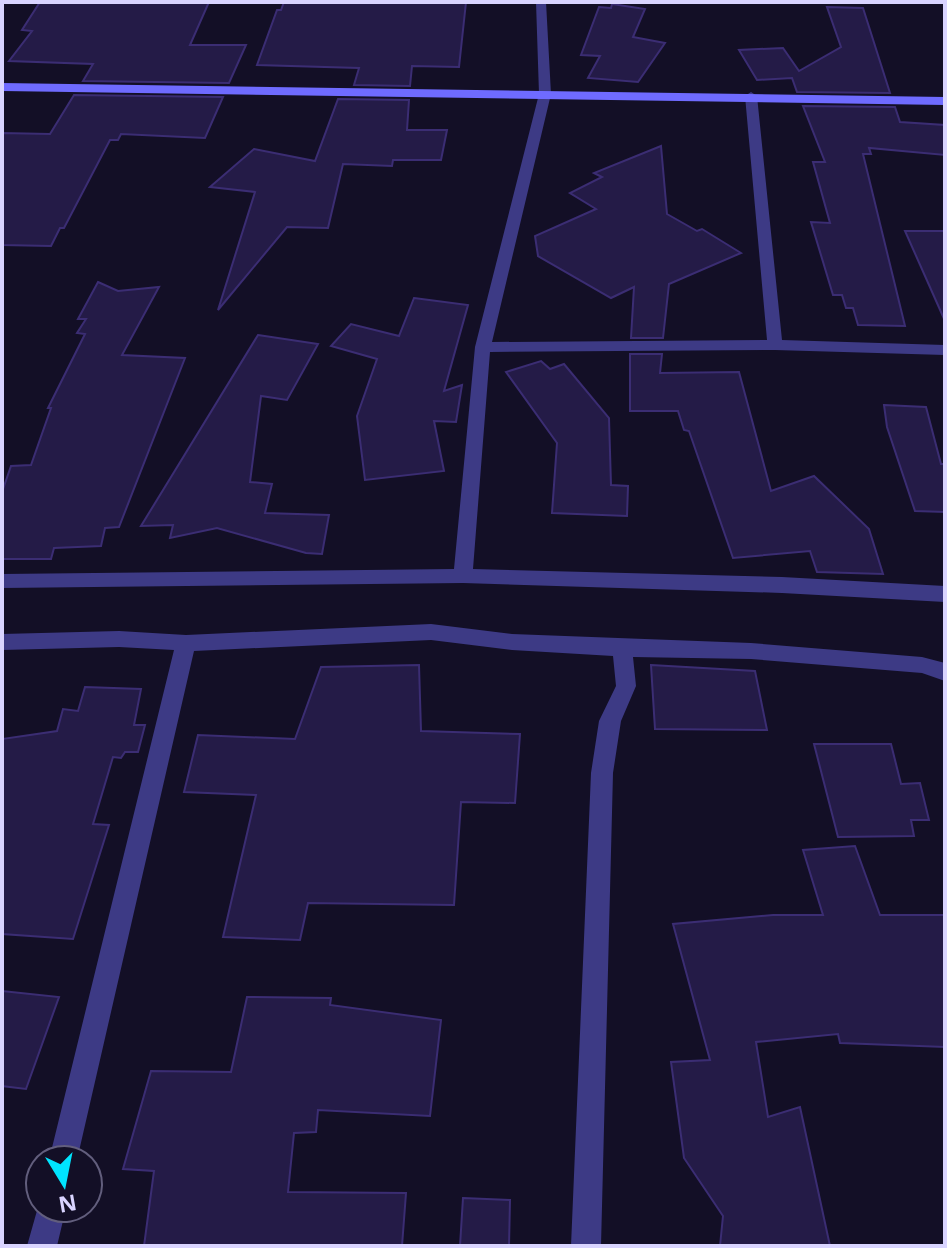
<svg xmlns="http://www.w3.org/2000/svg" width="947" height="1248" font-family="'Open Sans',sans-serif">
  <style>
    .building { fill: #241b47; stroke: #3b2d73; stroke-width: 2 }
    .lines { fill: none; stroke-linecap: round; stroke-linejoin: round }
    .street { fill: #3d3a85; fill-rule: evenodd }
    .secondary { fill: #6f6bff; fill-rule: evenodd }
  </style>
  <rect width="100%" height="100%" fill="#130f26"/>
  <g class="building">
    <polygon points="40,2 209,2 190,45 246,45 229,83 83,81 93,64 9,61 32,31 22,30"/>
    <polygon points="284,2 466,2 459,67 412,66 410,86 354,85 359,68 257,65 277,10 281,10"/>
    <polygon points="612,4 645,9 633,37 665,43 638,82 588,78 600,56 581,55 599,7 611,8"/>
    <polygon points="827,7 863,8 890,93 797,92 792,78 757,80 739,50 783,48 799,71 841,47"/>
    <polygon points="74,95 223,97 205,138 121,134 118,140 110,140 64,228 60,228 51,246 2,245 2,133 50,134"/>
    <polygon points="338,99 409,100 407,130 447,130 441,160 393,160 392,166 343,164 328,228 287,227 218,310 255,192 210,187 254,149 315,161"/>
    <polygon points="803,106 895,107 900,122 945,125 945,155 869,148 871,154 863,154 905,326 858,325 853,308 846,308 842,295 833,295 811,222 830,223 813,162 825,162"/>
    <polygon points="661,146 667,214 697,231 702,229 741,253 669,284 663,338 631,338 634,287 611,298 538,256 535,236 596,209 570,193 602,177 594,173"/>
    <polygon points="905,231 945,231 945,321"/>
    <polygon points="98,282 118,291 159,287 122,355 185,358 119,527 105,528 101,546 54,548 51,559 2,559 2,492 11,466 31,465 51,408 48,408 85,334 77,333 86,319 78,319"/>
    <polygon points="414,298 468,305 444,391 462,385 456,422 434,421 444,471 365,480 357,416 377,359 331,346 351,324 399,336"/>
    <polygon points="258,335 318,344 287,400 261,396 250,482 272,484 265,513 329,515 322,554 306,553 217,528 170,538 173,525 141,526"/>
    <polygon points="630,354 662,354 660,373 739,372 771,491 814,476 869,529 883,574 817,572 810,551 733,558 689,431 684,430 678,411 630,411"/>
    <polygon points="541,361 550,369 564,364 609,418 611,485 628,486 627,516 552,513 557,443 506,372"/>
    <polygon points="884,405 926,407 941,464 945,464 945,512 915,511 887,427"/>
    <polygon points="419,665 421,731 520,734 515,803 461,802 454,905 308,903 300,940 223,937 256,795 184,792 198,735 295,739 321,667"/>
    <polygon points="651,665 755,671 767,730 655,729"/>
    <polygon points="85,687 141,689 134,725 145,725 138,752 125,752 121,758 113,757 93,824 109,825 73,939 2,934 2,739 57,731 63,709 78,711"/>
    <polygon points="814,744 891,744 901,784 920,783 929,820 911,820 914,836 838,837"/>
    <polygon points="855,846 880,915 945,915 945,1047 840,1043 838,1034 756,1042 768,1117 800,1107 830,1246 720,1246 723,1216 684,1158 671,1062 710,1060 673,924 773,915 823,915 803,850"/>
    <polygon points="2,991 59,997 26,1089 2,1086"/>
    <polygon points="247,997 331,998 330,1005 441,1020 430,1116 318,1110 316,1132 294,1133 288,1192 406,1193 402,1246 144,1246 154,1171 123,1169 151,1071 231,1072"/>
    <polygon points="463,1198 510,1200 509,1246 460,1246"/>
  </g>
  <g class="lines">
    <g class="street">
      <polygon points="536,2 546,2 551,94 492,342 767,340 745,96 751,92 757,96 782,340 945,345 945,355 775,350 490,352 473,569 782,577 945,586 945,602 782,593 463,583 2,588 2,574 454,569 475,347 539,94"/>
      <polygon points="431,624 512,634 751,643 922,657 945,663 945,681 922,673 751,659 633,657 636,686 621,721 613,773 601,1246 571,1246 591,773 599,721 616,686 613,656 512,650 431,640 194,651 77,1160 49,1160 174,650 119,647 2,650 2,634 119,631 186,635"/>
      <polygon points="40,1200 40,1208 66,1208 57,1246 27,1246"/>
    </g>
    <polygon class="secondary" points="2,83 945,97 945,105 2,91"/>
  </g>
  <rect width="947" height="1248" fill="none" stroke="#d9d4ff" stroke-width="8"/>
  <g transform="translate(64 1184) rotate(170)"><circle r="38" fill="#130f26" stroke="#625e7d" stroke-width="2"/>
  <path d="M0-6L14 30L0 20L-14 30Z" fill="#00e5ff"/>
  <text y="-12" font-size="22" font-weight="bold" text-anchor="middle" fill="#d9d4ff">N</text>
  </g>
</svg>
